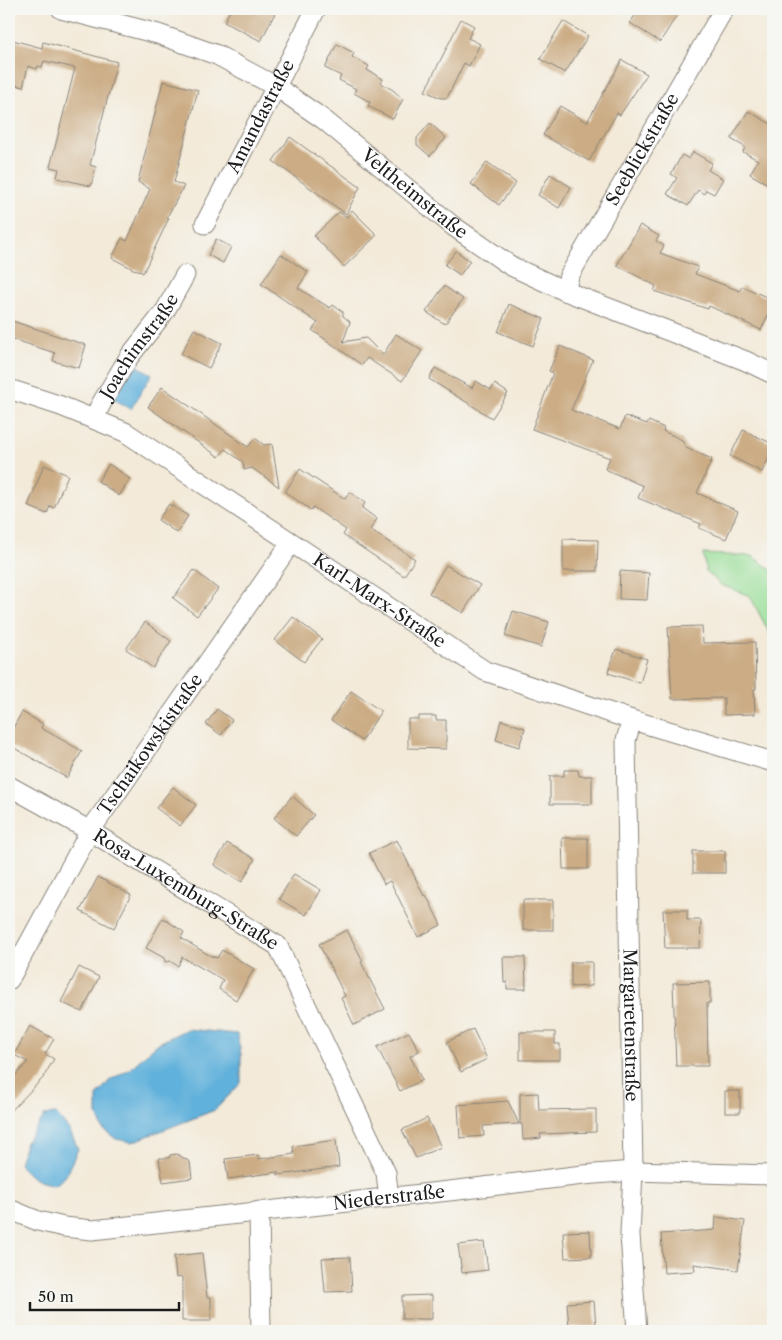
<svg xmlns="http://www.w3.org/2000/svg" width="782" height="1340" font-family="'Libre Caslon Text',serif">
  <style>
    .green { fill: #98de97; stroke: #5a7d5a }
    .water { fill: #60b1db; stroke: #3e667c }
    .building { fill: #cbac84 }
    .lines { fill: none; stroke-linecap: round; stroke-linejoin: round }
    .minor-casing { stroke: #88837a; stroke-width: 21 }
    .minor { stroke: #fff; stroke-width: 19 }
    .labels { text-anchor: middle; stroke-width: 5; stroke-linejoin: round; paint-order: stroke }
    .street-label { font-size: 18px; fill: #1c1c1c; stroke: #f6f6f2 }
  </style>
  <rect width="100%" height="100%" fill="#f6f6f2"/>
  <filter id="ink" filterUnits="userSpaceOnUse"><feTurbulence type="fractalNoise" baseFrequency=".02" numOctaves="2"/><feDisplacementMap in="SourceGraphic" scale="10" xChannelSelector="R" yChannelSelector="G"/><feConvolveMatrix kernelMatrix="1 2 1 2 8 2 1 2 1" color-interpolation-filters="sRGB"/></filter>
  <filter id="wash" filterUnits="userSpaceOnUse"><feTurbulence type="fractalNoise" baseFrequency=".0096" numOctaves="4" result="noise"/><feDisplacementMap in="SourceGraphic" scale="20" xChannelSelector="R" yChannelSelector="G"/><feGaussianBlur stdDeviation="1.12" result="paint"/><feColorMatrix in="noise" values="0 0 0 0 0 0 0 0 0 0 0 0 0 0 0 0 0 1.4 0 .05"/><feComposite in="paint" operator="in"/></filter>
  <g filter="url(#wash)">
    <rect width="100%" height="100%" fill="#f3ead9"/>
    <polygon class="green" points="703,554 752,556 773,571 773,636 771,636 750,596 721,585 706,571"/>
    <g class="water">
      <polygon points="134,364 152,374 131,409 114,399"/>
      <polygon points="187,1029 237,1034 241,1054 241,1083 215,1110 132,1142 116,1139 103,1129 97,1115 97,1096 110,1080 130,1069 157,1044"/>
      <path d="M56,1114L70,1131L78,1149L65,1177L54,1185C36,1181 29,1178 19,1163L26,1142L45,1115Z"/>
    </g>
    <g id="blocks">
      <g class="building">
        <polygon points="231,9 277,9 261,41 224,22"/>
        <polygon points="639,9 681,9 660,42 630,23"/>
        <polygon points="461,19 474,26 468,38 480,44 469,66 464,63 447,98 441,98 425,91"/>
        <polygon points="563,21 588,36 565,73 540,59"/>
        <polygon points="9,39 42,48 43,42 117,62 90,165 96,167 91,186 57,178 59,169 50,167 75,68 44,61 42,67 38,66 37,69 28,66 23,87 9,83"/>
        <polygon points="337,44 354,53 352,57 369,66 367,70 383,79 381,83 393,90 403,99 393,119 368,106 370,102 354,93 356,89 339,80 341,76 325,68"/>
        <polygon points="622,60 647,74 620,115 617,113 589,161 543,135 560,106 587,122"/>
        <polygon points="163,81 198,90 174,182 184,186 167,217 169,218 143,273 136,269 135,270 112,258 122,238 127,241 150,189 138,182"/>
        <polygon points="748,111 773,125 773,187 750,174 758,160 743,152 745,147 731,139"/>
        <polygon points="430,123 446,138 430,156 417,145 417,138"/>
        <polygon points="290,137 360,187 346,214 273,161"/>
        <polygon points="693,152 712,163 708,170 723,179 714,194 706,190 704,194 698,190 688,206 667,194 677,178 671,174 682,155 689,159"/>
        <polygon points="487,162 516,183 499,205 471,184"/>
        <polygon points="550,174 571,187 559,208 538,195"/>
        <polygon points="352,210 377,235 344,267 314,236 339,212 347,217"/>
        <polygon points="640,225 659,236 656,241 664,246 660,253 698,267 695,274 740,291 742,286 773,300 773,304 761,330 709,306 708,309 654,291 656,286 617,265"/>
        <polygon points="216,239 231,247 223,263 208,255"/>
        <polygon points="456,251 470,261 460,275 445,265"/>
        <polygon points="281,254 308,272 298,288 330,308 333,305 343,312 343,316 350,322 343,342 366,338 383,355 396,334 422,351 402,381 367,358 362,365 312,330 318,323 261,284"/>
        <polygon points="444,286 463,299 445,324 426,312"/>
        <polygon points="509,304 544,319 533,346 498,332"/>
        <polygon points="9,320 86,345 79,368 53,361 55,353 9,338"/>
        <polygon points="194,329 222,343 209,368 181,354"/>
        <polygon points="560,346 593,360 571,410 620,429 625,416 647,424 649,421 664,428 663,431 682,440 686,448 712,459 697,493 738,511 726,539 699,528 701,524 638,498 643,486 605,469 610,458 532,429 553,373 549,371"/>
        <polygon points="435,368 472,388 476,381 491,390 495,384 508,393 492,418 429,379"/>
        <polygon points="162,387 248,447 255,438 264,445 272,444 279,487 252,468 244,470 243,462 225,449 219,457 148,407"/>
        <polygon points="743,430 773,444 773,449 762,472 730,456"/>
        <polygon points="109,464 130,479 119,496 98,481"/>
        <polygon points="44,465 68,475 54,508 50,506 47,514 28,506"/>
        <polygon points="300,469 345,499 350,492 365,503 362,508 377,519 370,530 415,559 404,576 343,535 346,530 313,507 311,510 285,492"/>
        <polygon points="169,504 188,516 177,533 158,520"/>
        <polygon points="563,539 598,540 597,571 563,571"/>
        <polygon points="446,565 480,585 463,613 429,593"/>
        <polygon points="194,570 218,589 197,616 173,598"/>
        <polygon points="620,571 649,573 647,600 619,599"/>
        <polygon points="513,611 549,622 541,647 505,636"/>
        <polygon points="293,617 322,639 304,662 275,640"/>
        <polygon points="145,622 171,641 153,668 126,649"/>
        <polygon points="702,626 703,643 755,642 756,689 754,689 755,714 724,715 724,698 672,699 668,627"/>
        <polygon points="616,649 647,659 640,683 608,673"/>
        <polygon points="351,691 381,711 362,741 331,720"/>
        <polygon points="217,709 232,720 221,735 206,724"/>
        <polygon points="22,712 43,724 41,728 82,751 67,778 9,745 9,735"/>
        <polygon points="419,716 436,716 436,720 446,720 446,749 408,748 408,719 419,719"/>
        <polygon points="501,720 525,728 519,747 496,740"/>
        <polygon points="564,770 578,770 579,776 592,776 592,804 550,804 550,776 564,776"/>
        <polygon points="173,787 196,805 180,826 156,808"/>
        <polygon points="292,796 314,815 296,836 274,818"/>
        <polygon points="562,838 588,838 588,869 563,869"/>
        <polygon points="397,840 424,896 426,895 441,925 418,937 390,881 384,884 369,853"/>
        <polygon points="227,843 255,859 242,882 214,865"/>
        <rect x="693" y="851" width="32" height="22"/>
        <polygon points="294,874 321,890 306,915 279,899"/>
        <polygon points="98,877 131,895 114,928 80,911"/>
        <rect x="523" y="900" width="30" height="30"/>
        <polygon points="663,910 687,910 687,920 701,920 700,948 665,948"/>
        <polygon points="163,918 184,932 181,938 209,955 217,958 222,950 254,969 236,1000 219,989 223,980 182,957 178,966 170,961 165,962 164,958 146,948"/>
        <polygon points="347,930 363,961 361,962 385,1009 354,1025 341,998 345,996 319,944"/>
        <polygon points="503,957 525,957 526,989 507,989 507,982 504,983"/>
        <polygon points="571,962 592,962 592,986 571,987"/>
        <polygon points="79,967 99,977 82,1012 61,1002"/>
        <polygon points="710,982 710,1003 707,1003 708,1066 676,1066 673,983"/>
        <polygon points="30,1026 54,1039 45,1054 54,1059 43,1078 9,1113 9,1082 28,1062 14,1055"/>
        <polygon points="473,1029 487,1059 461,1072 447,1042"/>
        <polygon points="409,1032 419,1051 410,1056 422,1080 400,1091 377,1047"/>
        <polygon points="520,1032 555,1032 555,1044 560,1044 560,1060 520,1060"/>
        <rect x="725" y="1091" width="15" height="22"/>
        <polygon points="538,1093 539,1110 596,1109 596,1132 540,1134 541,1138 523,1140 522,1124 520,1124 520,1094"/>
        <polygon points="508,1101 519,1124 483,1126 484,1136 460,1138 458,1105"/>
        <polygon points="427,1118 441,1147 416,1158 402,1130"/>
        <polygon points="336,1140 339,1167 278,1175 278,1172 228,1179 225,1159 258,1155 259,1159 294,1154 293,1146"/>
        <polygon points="177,1154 190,1162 192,1178 163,1182 159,1158 169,1158 170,1155"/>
        <polygon points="716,1217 745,1221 738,1270 694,1264 695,1271 664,1273 661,1234 715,1230"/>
        <polygon points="590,1231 591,1257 565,1258 563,1232"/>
        <polygon points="484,1242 488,1270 462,1273 458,1245"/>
        <polygon points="202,1253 207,1297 211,1297 211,1321 182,1321 182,1277 176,1278 174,1256"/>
        <polygon points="350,1257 352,1291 325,1292 322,1258"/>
        <polygon points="432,1295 432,1319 402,1319 402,1296"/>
        <polygon points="594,1301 596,1326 569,1327 567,1303"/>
      </g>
    </g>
  </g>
  <g filter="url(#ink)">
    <use href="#blocks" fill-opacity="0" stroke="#88837a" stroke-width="1"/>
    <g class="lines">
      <g class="minor-casing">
        <g id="minor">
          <path id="s1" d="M61,9L158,34L217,55L275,86L323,119L453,226L511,266L565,291L746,361L773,374"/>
          <path id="s2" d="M205,224L316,9"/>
          <path id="s3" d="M565,291L569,276L724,9"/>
          <path id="s4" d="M9,389L61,406L125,432L485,671L632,720L773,762"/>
          <path id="s5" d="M94,418L101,404L129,357L165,311L185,275"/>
          <path id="s6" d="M632,720L626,740L633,1171L630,1235L637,1331"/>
          <path id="s7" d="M9,786L90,831L278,946L386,1173L389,1198"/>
          <path id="s8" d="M9,980L90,831L291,543"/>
          <path id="s9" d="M9,1209L38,1221L64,1227L92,1230L458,1190L583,1175L633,1171L773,1175"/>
          <polyline points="259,1211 261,1331"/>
        </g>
      </g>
      <use href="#minor" class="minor"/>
    </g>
  </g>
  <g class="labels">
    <g class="street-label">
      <text dy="6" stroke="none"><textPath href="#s2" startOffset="121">Amandastraße</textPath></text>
      <text dy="6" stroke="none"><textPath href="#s3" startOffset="162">Seeblickstraße</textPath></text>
      <text dy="6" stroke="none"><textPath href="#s1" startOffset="405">Veltheimstraße</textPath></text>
      <text dy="6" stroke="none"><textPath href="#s5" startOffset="85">Joachimstraße</textPath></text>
      <text dy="6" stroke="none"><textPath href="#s4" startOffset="429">Karl-Marx-Straße</textPath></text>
      <text dy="6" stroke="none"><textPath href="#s8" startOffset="275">Tschaikowskistraße</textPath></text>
      <text dy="6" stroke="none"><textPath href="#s7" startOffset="205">Rosa-Luxemburg-Straße</textPath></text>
      <text dy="6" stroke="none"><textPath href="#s6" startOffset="306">Margaretenstraße</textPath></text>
      <text dy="6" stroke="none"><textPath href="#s9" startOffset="385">Niederstraße</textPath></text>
    </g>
  </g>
  <rect width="782" height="1340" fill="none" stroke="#f6f6f2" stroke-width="30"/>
  <path d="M30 1302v8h149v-8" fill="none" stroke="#1c1c1c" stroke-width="2.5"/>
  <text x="38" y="1302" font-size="15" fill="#1c1c1c" stroke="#f6f6f2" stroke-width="4" paint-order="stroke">50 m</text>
</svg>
